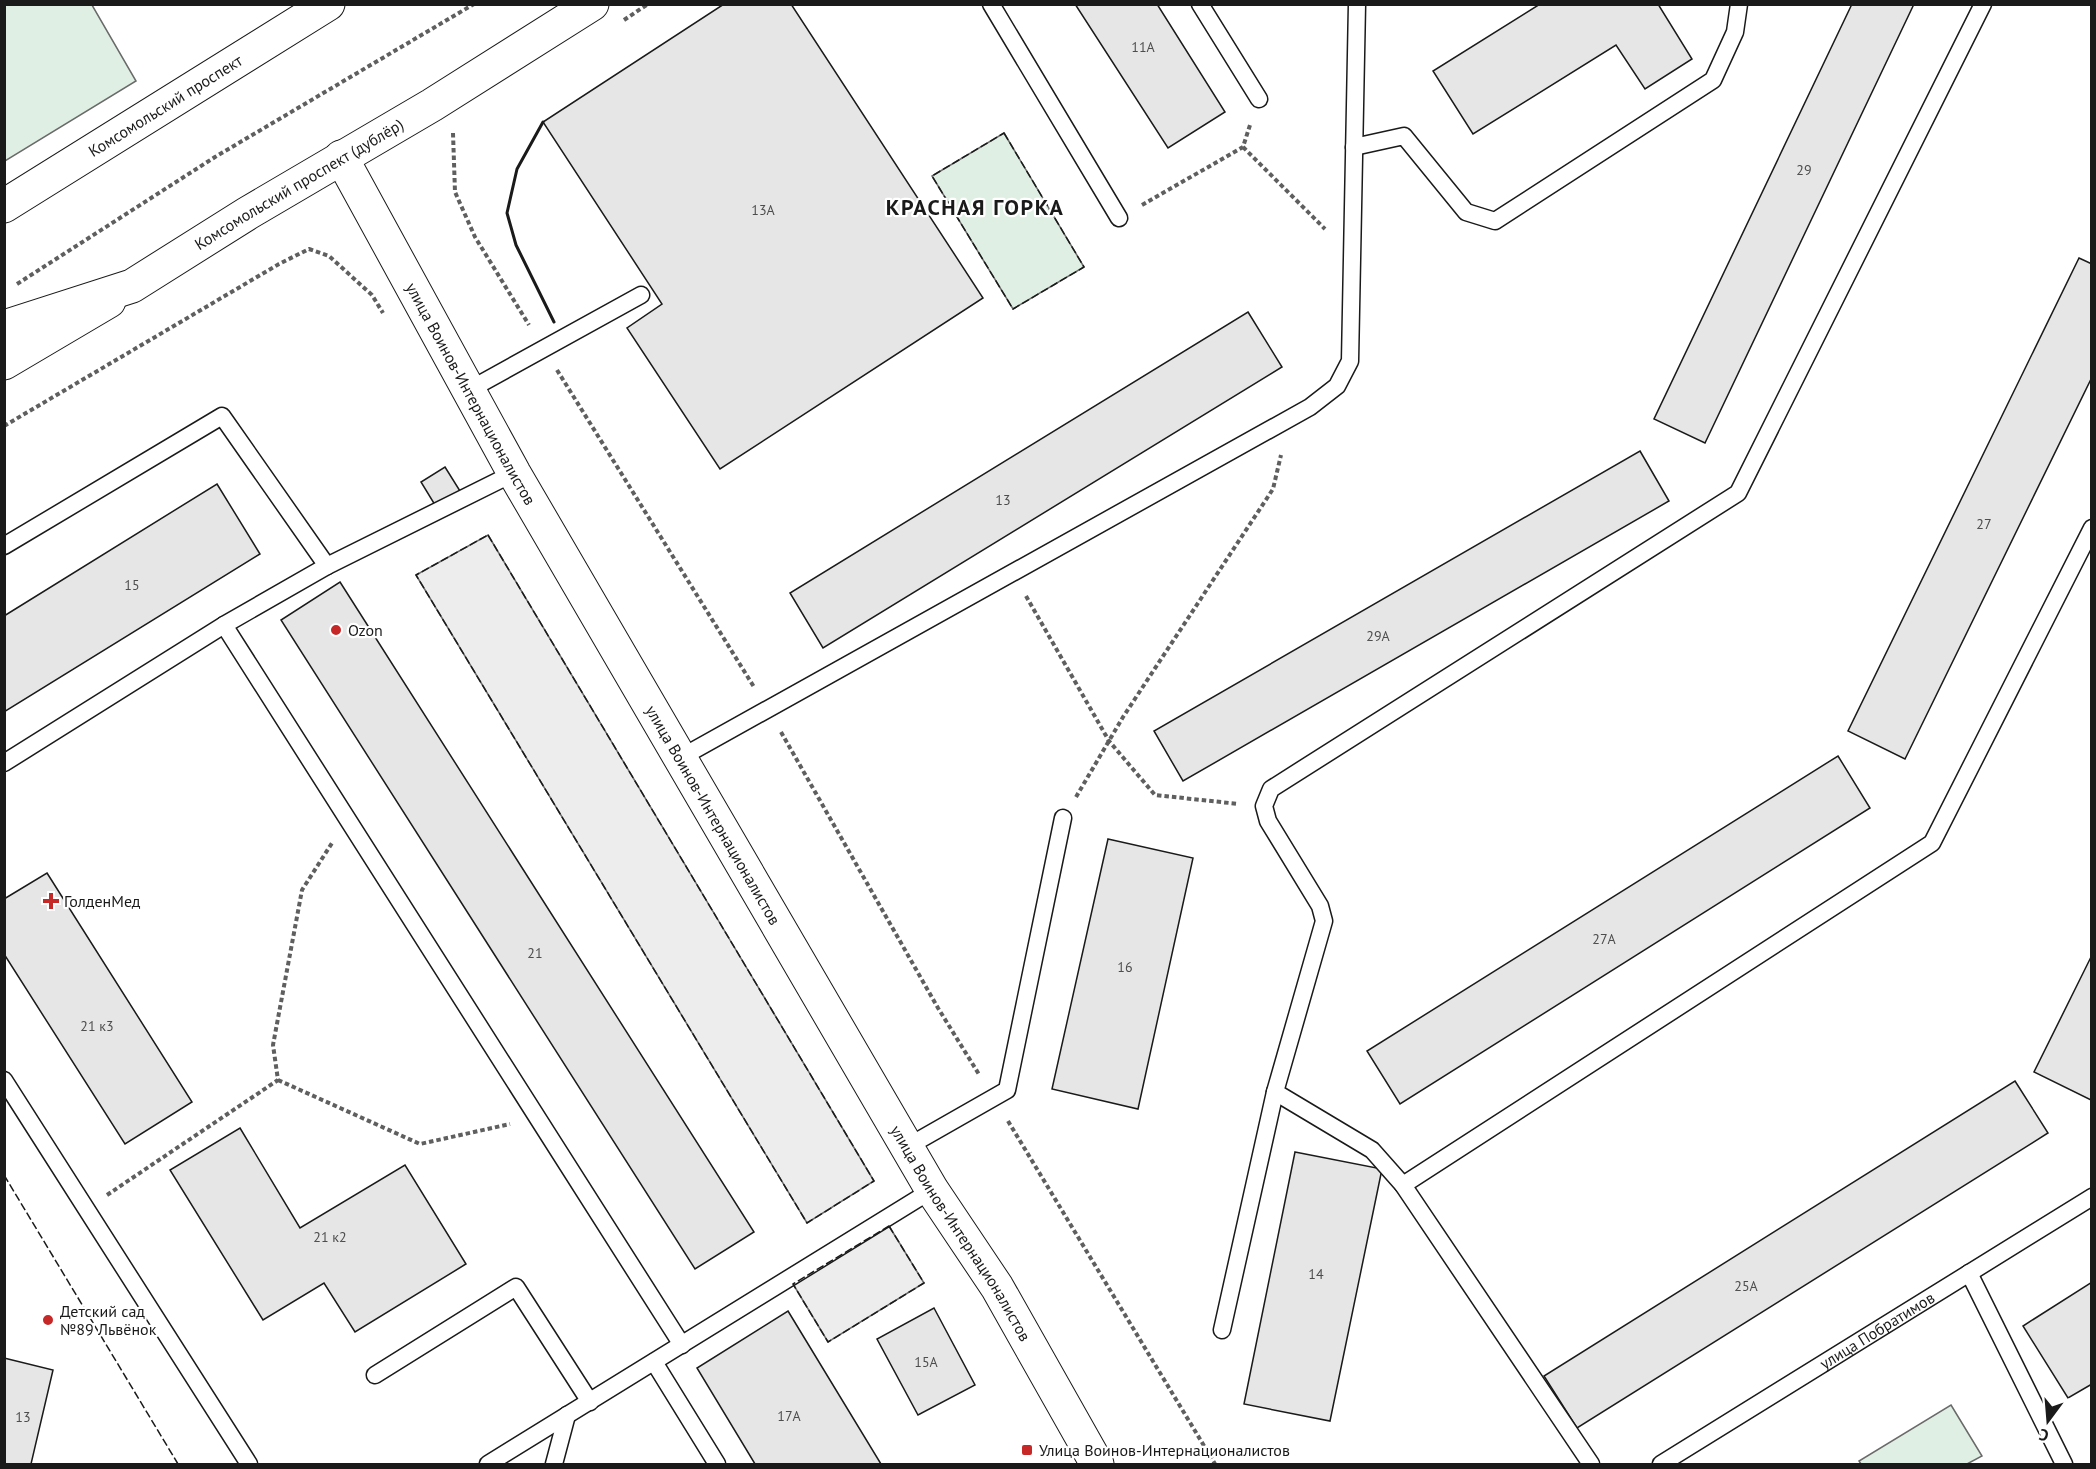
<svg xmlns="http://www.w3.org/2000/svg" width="2096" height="1469" font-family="'PT Sans',sans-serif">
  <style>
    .green { fill: #e0efe3; stroke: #6a6a6a; stroke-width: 1.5 }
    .parking { fill: #ededed; stroke: #6a6a6a; stroke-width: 1.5 }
    .building { fill: #e6e6e6; stroke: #1a1a1a; stroke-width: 1.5 }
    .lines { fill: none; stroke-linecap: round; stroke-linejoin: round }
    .service-casing { stroke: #1a1a1a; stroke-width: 19 }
    .tertiary-casing { stroke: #1a1a1a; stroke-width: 35 }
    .secondary-casing { stroke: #1a1a1a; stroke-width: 35 }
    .path { stroke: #5f5f5f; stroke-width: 4; stroke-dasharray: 4.5 3; stroke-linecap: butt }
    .service { stroke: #fff; stroke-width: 16 }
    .tertiary { stroke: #fff; stroke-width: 33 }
    .secondary { stroke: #fff; stroke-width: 33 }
    .fence { stroke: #1a1a1a; stroke-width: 1.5; stroke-dasharray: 8 3; stroke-linecap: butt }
    .wall { stroke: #1a1a1a; stroke-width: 3 }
    .poi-dot { fill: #c62828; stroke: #fff; stroke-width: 2 }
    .labels { text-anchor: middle; stroke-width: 4.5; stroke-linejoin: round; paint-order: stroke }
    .number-label { font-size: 14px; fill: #4d4d4d }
    .street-label { font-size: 16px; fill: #1a1a1a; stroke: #fff }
    .poi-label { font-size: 16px; fill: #1a1a1a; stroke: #fff; text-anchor: start }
    .district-label { font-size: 22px; font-weight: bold; letter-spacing: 1.5px; fill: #1a1a1a; stroke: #fff }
  </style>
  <rect width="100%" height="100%" fill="#fff"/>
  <g class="green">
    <polygon points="5,4 92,5 136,81 5,161"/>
    <polygon points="1004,133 1084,267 1013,309 932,176"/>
    <polygon points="1951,1405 1982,1456 1967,1464 1861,1464 1859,1461"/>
  </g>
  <g class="parking">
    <polygon points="488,535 874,1181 807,1223 416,575"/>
    <polygon points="889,1226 924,1283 828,1342 793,1284"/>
  </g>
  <g class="building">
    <polygon points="724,4 791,4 983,298 720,469 627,328 662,304 543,122"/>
    <polygon points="1075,4 1157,4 1225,112 1168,148"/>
    <polygon points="1540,4 1658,4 1692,59 1645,89 1616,45 1473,134 1433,71"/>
    <polygon points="1852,4 1914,4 1705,443 1654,419"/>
    <polygon points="2079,258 2092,264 2092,377 1905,759 1848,731"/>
    <polygon points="1248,312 1282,367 823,648 790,593"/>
    <polygon points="1640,451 1669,501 1183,781 1154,731"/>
    <polygon points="445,467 460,491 435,505 421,482"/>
    <polygon points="217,484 260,554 4,712 4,616"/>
    <polygon points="340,582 754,1232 695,1269 281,620"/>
    <polygon points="1838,756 1870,808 1400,1104 1367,1051"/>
    <polygon points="1108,839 1193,858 1138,1109 1052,1089"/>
    <polygon points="47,873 192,1102 125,1144 4,954 4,899"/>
    <polygon points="2092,955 2092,1100 2091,1100 2034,1072"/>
    <polygon points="2015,1081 2048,1133 1577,1428 1544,1376"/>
    <polygon points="240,1128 300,1228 405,1165 466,1264 355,1332 324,1283 263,1320 170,1170"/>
    <polygon points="1295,1152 1382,1169 1330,1421 1244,1404"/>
    <polygon points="2092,1282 2092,1384 2068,1398 2023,1326"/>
    <polygon points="934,1308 975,1385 918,1415 877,1339"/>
    <polygon points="788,1311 881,1464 755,1464 697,1368"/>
    <polygon points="4,1358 53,1370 31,1464 4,1464"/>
  </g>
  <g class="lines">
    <g class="service-casing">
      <g id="service">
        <polyline points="991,4 1119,218"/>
        <polyline points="1200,4 1259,99"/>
        <polyline points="1354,147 1404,136 1466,212 1495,221 1713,80 1735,32 1739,4"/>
        <polyline points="469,390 641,295"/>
        <polyline points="4,546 222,416 327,566 514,473"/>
        <polyline points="224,625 682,1345"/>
        <polyline points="680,758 1310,407 1337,386 1350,361 1357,4"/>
        <polyline points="4,763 224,625 327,566"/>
        <polyline points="4,1080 249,1464"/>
        <polyline points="907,1147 1007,1090 1063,818"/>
        <polyline points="1403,1185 1932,843 2092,528"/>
        <polyline points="1969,1273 2064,1464"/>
        <polyline points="1222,1330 1275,1092"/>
        <polyline points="654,1362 717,1464"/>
        <polyline points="375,1375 516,1287 590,1402"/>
        <polyline points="488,1464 932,1190"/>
        <polyline points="554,1464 567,1415"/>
        <polyline points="1591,1464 1403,1185 1372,1150 1275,1092 1324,921 1320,906 1268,821 1264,806 1271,789 1738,493 1983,4"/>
        <path id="s1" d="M1661,1464L2092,1197"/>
      </g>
    </g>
    <g class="tertiary-casing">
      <polyline id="tertiary" points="4,363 109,301"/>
    </g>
    <g class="secondary-casing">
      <g id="secondary">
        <path id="s2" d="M341,157L514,473L932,1190L997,1287L1097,1464"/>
        <path id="s3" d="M4,206L328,4"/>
        <path id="s4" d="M4,327L132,286L248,213L432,105L592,4"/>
      </g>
    </g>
    <g class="path">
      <polyline points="624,20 648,4"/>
      <polyline points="453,133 455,192 475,237 529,325"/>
      <polyline points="1243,147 1325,229"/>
      <polyline points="1142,205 1243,147 1250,125"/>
      <polyline points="17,284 215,157 474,4"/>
      <polyline points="557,370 754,687"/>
      <polyline points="4,426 279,264 309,249 329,256 372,295 383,313"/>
      <polyline points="1026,596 1109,741 1155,795 1239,804"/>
      <polyline points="781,732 938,1008 980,1076"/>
      <polyline points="1076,797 1123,717 1273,489 1281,455"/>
      <polyline points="278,1080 420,1144 510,1124"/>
      <polyline points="1008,1121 1215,1464"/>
      <polyline points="107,1195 278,1080 273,1045 302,890 332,843"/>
    </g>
    <use href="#service" class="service"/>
    <use href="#tertiary" class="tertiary"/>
    <use href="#secondary" class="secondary"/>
    <g class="fence">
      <polygon points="1004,133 1084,267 1013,309 932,176"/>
      <polygon points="488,535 874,1181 807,1223 416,575"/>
      <polyline points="4,1175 178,1464"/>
      <polygon points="889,1226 924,1283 828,1342 793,1284"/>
    </g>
    <polyline class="wall" points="543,122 517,169 507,213 516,245 554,322"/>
  </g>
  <g class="poi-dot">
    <circle cx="336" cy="630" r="6"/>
    <path d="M48 892h6v6h6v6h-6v6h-6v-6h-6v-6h6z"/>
    <circle cx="48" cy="1320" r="6"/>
    <rect x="1021" y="1444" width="12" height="12" rx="3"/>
  </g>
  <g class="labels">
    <g class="number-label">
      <text x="1143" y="52">11А</text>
      <text x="1804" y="175">29</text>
      <text x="763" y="215">13А</text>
      <text x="1003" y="505">13</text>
      <text x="1984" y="529">27</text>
      <text x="132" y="590">15</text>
      <text x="1378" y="641">29А</text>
      <text x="1604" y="944">27А</text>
      <text x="535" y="958">21</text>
      <text x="1125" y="972">16</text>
      <text x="97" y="1031">21 к3</text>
      <text x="330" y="1242">21 к2</text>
      <text x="1316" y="1279">14</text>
      <text x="1746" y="1291">25А</text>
      <text x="926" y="1367">15А</text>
      <text x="789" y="1421">17А</text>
      <text x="23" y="1422">13</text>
    </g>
    <g class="street-label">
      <text dy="6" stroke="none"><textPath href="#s3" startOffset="190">Комсомольский проспект</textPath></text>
      <text dy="6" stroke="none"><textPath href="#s4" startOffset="330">Комсомольский проспект (дублёр)</textPath></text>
      <text dy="6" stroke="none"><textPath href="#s2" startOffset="270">улица Воинов-Интернационалистов</textPath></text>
      <text dy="6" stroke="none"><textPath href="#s2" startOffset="756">улица Воинов-Интернационалистов</textPath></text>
      <text dy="6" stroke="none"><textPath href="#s2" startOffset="1242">улица Воинов-Интернационалистов</textPath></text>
      <text dy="6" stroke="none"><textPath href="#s1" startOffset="254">улица Побратимов</textPath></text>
    </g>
    <g class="poi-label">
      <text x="348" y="636">Ozon</text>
      <text x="64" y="907">ГолденМед</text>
      <text x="60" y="1317">Детский сад<tspan x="60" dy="18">№89 Львёнок</tspan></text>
      <text x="1039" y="1456">Улица Воинов-Интернационалистов</text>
    </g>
    <g class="district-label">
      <text x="975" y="215">КРАСНАЯ ГОРКА</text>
    </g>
  </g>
  <rect width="2096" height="1469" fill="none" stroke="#1a1a1a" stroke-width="12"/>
  <g transform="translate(2048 1421) rotate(196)" stroke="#ffffff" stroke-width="4.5" paint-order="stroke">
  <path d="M0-4.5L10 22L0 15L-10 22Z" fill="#1a1a1a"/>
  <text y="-9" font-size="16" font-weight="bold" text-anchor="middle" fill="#1a1a1a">С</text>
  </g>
</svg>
